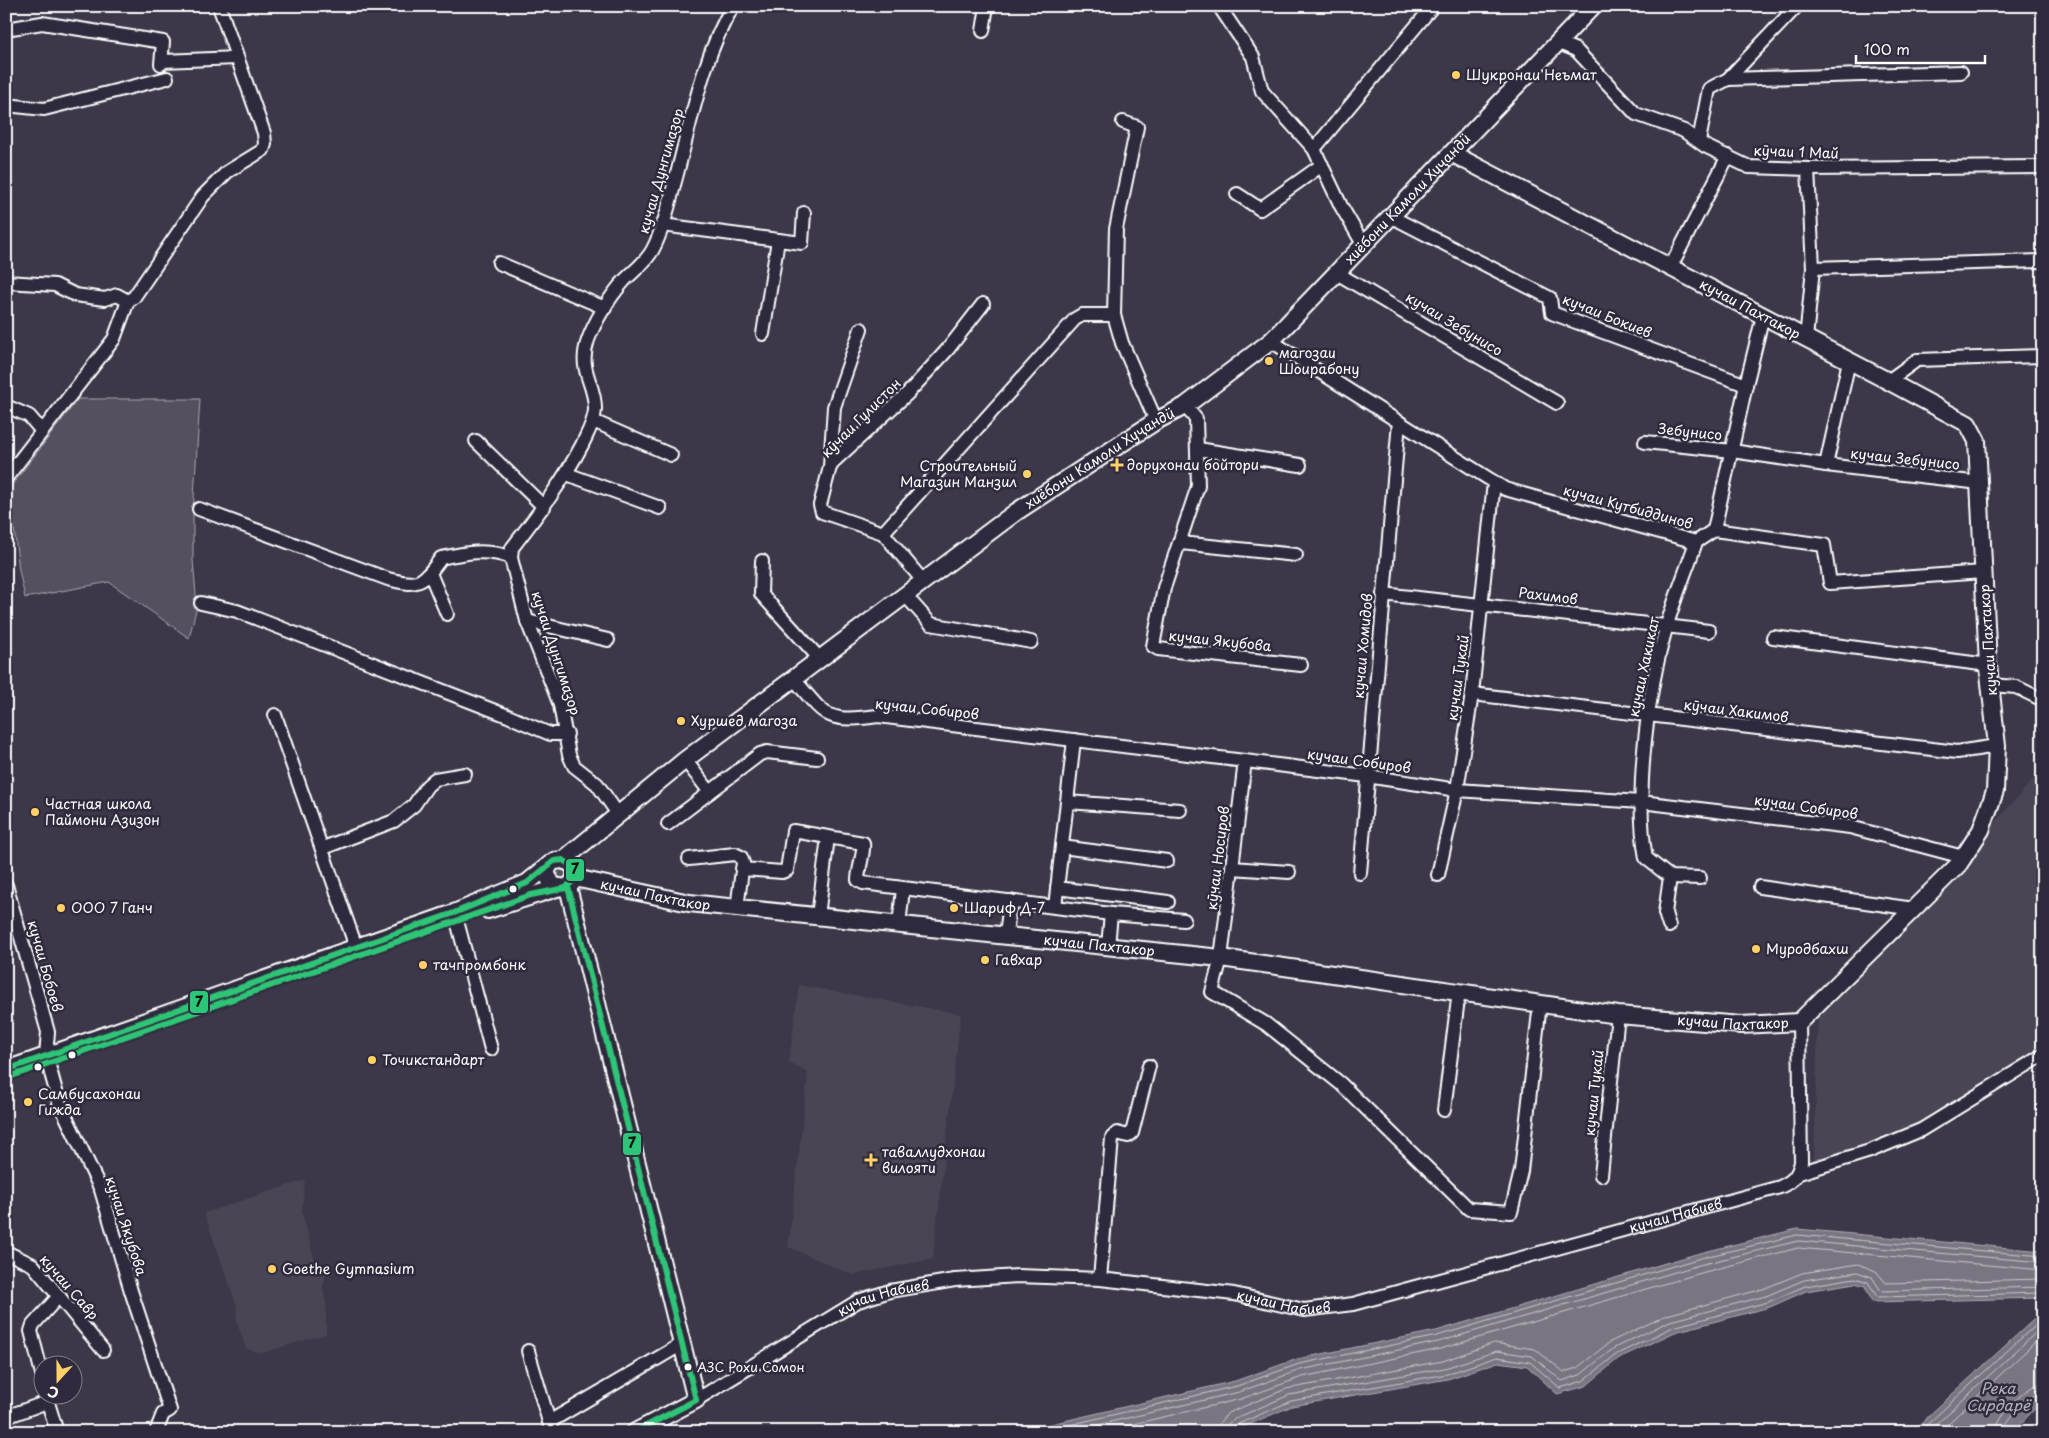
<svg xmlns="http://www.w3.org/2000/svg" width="2049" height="1438" font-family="'Playpen Sans',sans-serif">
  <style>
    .built { fill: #494455 }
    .green { fill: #555060; stroke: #aaa8b0 }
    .water { fill: #797682; stroke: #afadb4 }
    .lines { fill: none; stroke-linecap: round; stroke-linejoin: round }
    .shore { stroke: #c9c8cd; stroke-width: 1 }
    .minor-casing { stroke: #fff; stroke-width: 16 }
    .major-casing { stroke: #fff; stroke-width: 20 }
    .minor { stroke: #2f2a3d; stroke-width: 12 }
    .major { stroke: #2f2a3d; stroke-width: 16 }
    .bus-1-casing { stroke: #2f2a3d; stroke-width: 10 }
    .bus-1 { stroke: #2dc577; stroke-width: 6 }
    .poi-dot { fill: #ffd166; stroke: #2f2a3d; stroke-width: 2 }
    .bus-dot { fill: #fff; stroke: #2f2a3d; stroke-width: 2 }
    .labels { text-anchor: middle; stroke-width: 5; stroke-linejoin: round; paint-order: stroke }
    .bus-label { font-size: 13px; fill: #fff; stroke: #2f2a3d; text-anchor: start }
    .poi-label { font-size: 14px; fill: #fff; stroke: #2f2a3d; text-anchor: start }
    .street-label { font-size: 14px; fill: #fff; stroke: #2f2a3d }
    .water-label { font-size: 15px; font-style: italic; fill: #b5b4ba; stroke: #2f2a3d }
    .line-badge { stroke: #2f2a3d; stroke-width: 2 }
    .pale-badge-label { font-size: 14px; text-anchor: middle; font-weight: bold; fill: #111 }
  </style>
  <rect width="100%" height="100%" fill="#3c3749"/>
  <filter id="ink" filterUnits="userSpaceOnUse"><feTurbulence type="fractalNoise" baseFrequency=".02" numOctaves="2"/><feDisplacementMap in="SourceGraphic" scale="10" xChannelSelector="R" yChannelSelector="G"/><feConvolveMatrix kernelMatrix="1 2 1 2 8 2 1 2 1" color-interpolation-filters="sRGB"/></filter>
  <g filter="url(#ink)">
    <g class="built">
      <polygon points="2043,768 2043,1047 1968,1095 1903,1133 1814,1162 1818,1014 1898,933"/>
      <polygon points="799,985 961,1014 933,1259 853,1275 788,1247 808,1073 789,1062"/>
      <polygon points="305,1180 302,1213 316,1264 326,1274 323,1288 326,1304 326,1334 262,1353 246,1349 236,1320 237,1306 204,1213"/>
    </g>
    <g class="green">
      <polygon points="78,399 200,399 193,513 193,560 197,606 189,638 109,582 25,598 19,570 13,519 6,514 6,493"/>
      <polygon points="561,866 570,873 562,883 553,874"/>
    </g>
    <g class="water">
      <polygon points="1797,1229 2043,1251 2043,1298 1872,1302 1865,1286 1855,1283 1806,1291 1770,1307 1675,1332 1619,1358 1586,1386 1557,1394 1527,1366 1498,1362 1448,1379 1292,1406 1232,1432 1017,1432 1235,1381 1297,1359 1436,1331 1696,1254"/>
      <polygon points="2043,1311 2043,1400 2013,1432 1911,1432"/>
    </g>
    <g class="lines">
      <g class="shore">
        <polyline points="1039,1432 1237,1386 1299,1364 1437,1336 1697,1259 1797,1235 2043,1256"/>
        <polyline points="1067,1432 1239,1392 1300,1370 1438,1342 1699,1265 1798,1241 2043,1262"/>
        <polyline points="1099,1432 1241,1399 1302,1377 1440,1349 1701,1273 1798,1248 2043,1270"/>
        <polyline points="1218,1432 1220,1422 1228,1413 1286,1389 1443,1361 1494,1343 1535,1349 1564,1372 1577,1368 1610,1342 1667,1315 1763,1289 1802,1273 1858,1264 1876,1271 1886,1283 2043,1279"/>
        <polyline points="1226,1432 1227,1425 1232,1420 1289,1395 1445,1368 1497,1351 1532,1356 1562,1381 1580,1375 1614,1348 1670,1321 1766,1296 1804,1280 1857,1272 1872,1277 1881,1291 2043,1287"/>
        <polyline points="1232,1432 1236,1425 1291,1401 1447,1374 1497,1357 1530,1362 1560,1388 1583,1381 1617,1354 1673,1327 1768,1302 1805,1286 1855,1278 1868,1282 1877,1297 2043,1293"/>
        <polyline points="1919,1432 2043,1318"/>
        <polyline points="1928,1432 2043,1326"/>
        <polyline points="1939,1432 2043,1335"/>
        <path d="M1996,1432C1997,1416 2027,1384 2043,1383"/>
        <path d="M2003,1432C2004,1421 2032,1392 2043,1391"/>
      </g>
      <g class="minor-casing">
        <g id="minor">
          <polyline points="1219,6 1253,57 1262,91 1314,149 1341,206 1363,244"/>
          <polyline points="6,29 42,23 163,42 161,64 163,61 237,58"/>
          <polyline points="983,31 987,6"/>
          <polyline points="1559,43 1576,50 1636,114 1684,131 1705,146 1749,167 1808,169 2043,167"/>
          <polyline points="1728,79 1961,72"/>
          <polyline points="6,105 44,109 167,78"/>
          <polyline points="1123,122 1137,127 1116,229 1114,315 1122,343 1156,421"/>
          <polyline points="1699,141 1709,89 1728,79 1797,6"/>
          <polyline points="1314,149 1433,6"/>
          <polyline points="1237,194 1260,209 1322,165"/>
          <polyline points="1392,217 1550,298 1552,313 1746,385"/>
          <polyline points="662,225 802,243 804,213"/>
          <polyline points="499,263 605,308"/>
          <polyline points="1670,268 1728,156"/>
          <polyline points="1813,268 2043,261"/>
          <polyline points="1335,272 1557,403"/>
          <polyline points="6,282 55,285 75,295 105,299 117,295 128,301"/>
          <polyline points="763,334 778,240"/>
          <polyline points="1806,339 1813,268 1808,169"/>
          <polyline points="1271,341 1505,489 1696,542 1714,530 1824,545 1830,583 1983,572"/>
          <polyline points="1888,381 1917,360 2043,356"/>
          <polyline points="6,406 29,416 41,430"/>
          <polyline points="1185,406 1196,419 1198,486 1164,588 1153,646 1158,649 1301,665"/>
          <polyline points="593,421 671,455"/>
          <polyline points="476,441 544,507"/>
          <polyline points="1645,442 1732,451 1826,465 1980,483"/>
          <polyline points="1198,449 1300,465"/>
          <polyline points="1826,465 1849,361"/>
          <polyline points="830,467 834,407 861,329"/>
          <polyline points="567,474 660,508"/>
          <polyline points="6,478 114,339 128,301 134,297 203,196 227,172 263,150 265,144 264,133 219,6"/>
          <path d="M199,509L388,579C419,587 422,584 441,558C464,553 488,548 511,558"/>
          <polyline points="1714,530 1746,385 1763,316"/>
          <polyline points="883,533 822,512 820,505 830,467 835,460 908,393 948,349 983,304"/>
          <path d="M1696,542C1687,569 1675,597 1667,625C1648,689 1634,793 1646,858L1670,877L1700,878"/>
          <polyline points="1181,543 1296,555"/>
          <polyline points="762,561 761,594 820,659"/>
          <polyline points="430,573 447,614"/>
          <polyline points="923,581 883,533 1075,319 1082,315 1114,315"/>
          <polyline points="1383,594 1709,631"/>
          <polyline points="905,595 931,624 1031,642"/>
          <polyline points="201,603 237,611 508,716 550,734 567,734"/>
          <polyline points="527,621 608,640"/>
          <polyline points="1773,637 1988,665"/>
          <path d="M794,679C826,717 826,723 878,716L1367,776L1457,790L1641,802L1850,827L1963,857"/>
          <polyline points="1991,685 2016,687 2043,700"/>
          <polyline points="1472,694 1957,752 1997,746"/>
          <polyline points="275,715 356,947"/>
          <polyline points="685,760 710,792"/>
          <polyline points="1245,761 1221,958 1212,992 1266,1024 1341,1084 1469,1209 1511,1212 1521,1171 1540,1003"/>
          <polyline points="1067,802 1180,810"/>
          <path d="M618,814L597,784L574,766L569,755L560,705L527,621L511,558L512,548C538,514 562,483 582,445C587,434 594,423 595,410C596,383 577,372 588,340C595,321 609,298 623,282C633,271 646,263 653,249C663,230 669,206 674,185C690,127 702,57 733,6"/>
          <polyline points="668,824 760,754 767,752 817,758"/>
          <polyline points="1062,847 1167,861"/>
          <polyline points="323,848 394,821 414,805 427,786 435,779 465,774"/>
          <polyline points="689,859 735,854 741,857 743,863 737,908"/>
          <polyline points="1232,868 1289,872"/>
          <path d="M742,869L782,872L787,870L793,831L863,843C865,850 858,870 858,880L863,883L1111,914L1184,920"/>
          <polyline points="1360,873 1399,422"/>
          <polyline points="1438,875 1457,790 1472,694 1494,482"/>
          <polyline points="6,885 48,1032 46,1055 59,1102 101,1190 131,1291 170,1410 163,1414 156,1432"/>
          <polyline points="1760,887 1914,909"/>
          <polyline points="1057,888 1168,902"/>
          <polyline points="1055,907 1074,740"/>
          <polyline points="818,916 828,837"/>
          <polyline points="457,921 491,1049"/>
          <polyline points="899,925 903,889"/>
          <polyline points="1669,926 1665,913 1670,877"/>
          <polyline points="1006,936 1010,901"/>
          <polyline points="1108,946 1111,914"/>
          <polyline points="1444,1110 1459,991"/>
          <polyline points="1799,1173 1870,1151 1921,1130 2043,1055"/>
          <polyline points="1601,1175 1618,1015"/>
          <polyline points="6,1252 33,1265 103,1350"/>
          <polyline points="1100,1279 1112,1138 1117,1133 1128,1136 1132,1133 1149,1066"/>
          <polyline points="528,1351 552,1432"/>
          <polyline points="42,1374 31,1331 33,1325 59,1296"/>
          <polyline points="46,1396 57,1432"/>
          <path id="s1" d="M696,1400L858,1301L890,1291L955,1280L1018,1276L1100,1279L1234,1294L1304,1310L1353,1304L1780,1187C1793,1181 1798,1176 1801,1162L1799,1022"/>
          <polyline points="6,1417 47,1402"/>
          <polyline points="549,1422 682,1344"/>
        </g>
      </g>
      <g class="major-casing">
        <g id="major">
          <path id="s2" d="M563,860L685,760L1016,512L1156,421L1185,406L1271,341L1593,6"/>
          <path id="s3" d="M575,878L689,903L1221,958L1618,1015L1741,1025L1799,1022L1959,864L1981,830L1995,791L1997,746L1988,665L1977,441L1968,424L1888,381L1453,154"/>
          <polyline points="568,887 696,1400 635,1432"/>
          <polyline points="488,910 557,888"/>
          <path d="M6,1070L454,913L527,883L554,861L563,860L572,864C578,873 576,882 566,888L553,886L546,873L550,864"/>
        </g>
      </g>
      <use href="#minor" class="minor"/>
      <use href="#major" class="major"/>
      <g class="bus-1-casing">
        <g id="bus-1">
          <polyline points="568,887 696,1400"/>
          <polyline points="6,1070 454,913 527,883 554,861 563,860 575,868 575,878 566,888 531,895 6,1078"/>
          <polyline points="635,1432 696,1400"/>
        </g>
      </g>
      <use href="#bus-1" class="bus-1"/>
    </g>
  </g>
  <g class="poi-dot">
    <circle cx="1456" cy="75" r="5"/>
    <circle cx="1269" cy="361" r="5"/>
    <path d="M1114.5 457.5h5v5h5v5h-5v5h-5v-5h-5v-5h5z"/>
    <circle cx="1027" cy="474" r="5"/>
    <circle cx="681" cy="721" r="5"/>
    <circle cx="35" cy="812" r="5"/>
    <circle cx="61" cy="908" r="5"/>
    <circle cx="954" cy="908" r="5"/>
    <circle cx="1756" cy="949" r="5"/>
    <circle cx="985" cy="960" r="5"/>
    <circle cx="423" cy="965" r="5"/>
    <circle cx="372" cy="1060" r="5"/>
    <circle cx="28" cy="1102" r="5"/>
    <path d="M868.5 1152.5h5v5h5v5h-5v5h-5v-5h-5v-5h5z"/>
    <circle cx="272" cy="1269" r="5"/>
  </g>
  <g class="bus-dot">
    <circle cx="513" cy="889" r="4.5"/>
    <circle cx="72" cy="1055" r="4.5"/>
    <circle cx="38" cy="1067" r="4.5"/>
    <circle cx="688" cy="1367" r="4.5"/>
  </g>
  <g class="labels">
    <g class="bus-label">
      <text x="697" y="1372">АЗС Рохи Сомон</text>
    </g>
    <g class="poi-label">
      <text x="1466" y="80">Шукронаи Неъмат</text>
      <text x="1279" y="358">магозаи<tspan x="1279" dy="16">Шоирабону</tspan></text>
      <text x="1127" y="470">дорухонаи бойтори</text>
      <text x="1017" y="471" text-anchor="end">Строительный<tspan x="1017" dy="16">Магазин Манзил</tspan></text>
      <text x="691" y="726">Хуршед магоза</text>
      <text x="45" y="809">Частная школа<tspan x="45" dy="16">Паймони Азизон</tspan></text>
      <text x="71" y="913">ООО 7 Ганч</text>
      <text x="964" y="913">Шариф Д-7</text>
      <text x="1766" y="954">Муродбахш</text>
      <text x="995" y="965">Гавхар</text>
      <text x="433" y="970">тачпромбонк</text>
      <text x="382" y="1065">Точикстандарт</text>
      <text x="38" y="1099">Самбусахонаи<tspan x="38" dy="16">Гижда</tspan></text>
      <text x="882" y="1157">таваллудхонаи<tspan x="882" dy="16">вилояти</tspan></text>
      <text x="282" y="1274">Goethe Gymnasium</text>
    </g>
    <g class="street-label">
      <text transform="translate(1796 152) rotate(2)" y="5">кӯчаи 1 Май</text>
      <text transform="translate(661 171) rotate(-74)" y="5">кучаи Дунгимазор</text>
      <text dy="5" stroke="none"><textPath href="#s2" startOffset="1076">хиёбони Камоли Хуҷандӣ</textPath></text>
      <text transform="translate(1750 309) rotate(28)" y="5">кучаи Пахтакор</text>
      <text transform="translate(1607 316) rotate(22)" y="5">кучаи Бокиев</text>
      <text transform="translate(1454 324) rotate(31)" y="5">кучаи Зебунисо</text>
      <text transform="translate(861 418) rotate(-45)" y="5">кӯчаи Гулистон</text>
      <text transform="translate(1690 432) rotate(6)" y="5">Зебунисо</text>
      <text dy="5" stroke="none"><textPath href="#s2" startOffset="671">хиёбони Камоли Хуҷандӣ</textPath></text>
      <text transform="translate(1905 459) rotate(6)" y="5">кучаи Зебунисо</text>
      <text transform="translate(1628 507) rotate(15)" y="5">кучаи Кутбиддинов</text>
      <text transform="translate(1548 596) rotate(7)" y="5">Рахимов</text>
      <text transform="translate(1988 640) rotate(-94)" y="5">кучаи Пахтакор</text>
      <text transform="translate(1220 641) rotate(6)" y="5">кучаи Якубова</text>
      <text transform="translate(1363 646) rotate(-85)" y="5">кучаи Хомидов</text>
      <text transform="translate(556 653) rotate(72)" y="5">кучаи Дунгимазор</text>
      <text transform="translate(1644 667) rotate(-78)" y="5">кучаи Хакикат</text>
      <text transform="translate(1458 678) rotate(-82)" y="5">кучаи Тукай</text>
      <text transform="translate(927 709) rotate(6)" y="5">кучаи Собиров</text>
      <text transform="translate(1736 711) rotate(7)" y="5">кӯчаи Хакимов</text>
      <text transform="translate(1359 761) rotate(8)" y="5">кучаи Собиров</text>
      <text transform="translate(1806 807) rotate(8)" y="5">кучаи Собиров</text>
      <text transform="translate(1218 858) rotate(-83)" y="5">кӯчаи Носиров</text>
      <text dy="5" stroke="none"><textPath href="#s3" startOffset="82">кучаи Пахтакор</textPath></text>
      <text dy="5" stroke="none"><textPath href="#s3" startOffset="529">кучаи Пахтакор</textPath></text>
      <text transform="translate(45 966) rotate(74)" y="5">кучаи Бобоев</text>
      <text dy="5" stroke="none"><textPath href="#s3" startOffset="1168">кучаи Пахтакор</textPath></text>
      <text transform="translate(1594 1093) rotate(-84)" y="5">кучаи Тукай</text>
      <text dy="5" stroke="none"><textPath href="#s1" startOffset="1025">кучаи Набиев</textPath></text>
      <text transform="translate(126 1226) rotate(72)" y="5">кучаи Якубова</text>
      <text transform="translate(69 1287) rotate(49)" y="5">кучаи Савр</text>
      <text dy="5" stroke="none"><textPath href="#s1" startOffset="215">кучаи Набиев</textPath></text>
      <text dy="5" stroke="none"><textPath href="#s1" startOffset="620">кучаи Набиев</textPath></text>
    </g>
    <g class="water-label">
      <text x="1998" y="1394">Река<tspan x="1998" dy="17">Сирдарё</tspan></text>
    </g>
  </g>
  <g class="line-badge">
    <rect x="565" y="858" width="20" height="24" rx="5" fill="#2dc577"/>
    <rect x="189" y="990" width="20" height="24" rx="5" fill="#2dc577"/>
    <rect x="622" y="1132" width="20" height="24" rx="5" fill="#2dc577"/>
  </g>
  <g class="pale-badge-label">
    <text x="575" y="874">7</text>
    <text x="199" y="1007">7</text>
    <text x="632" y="1148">7</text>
  </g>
  <rect width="2049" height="1438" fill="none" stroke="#2f2a3d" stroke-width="25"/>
  <rect x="12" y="12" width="2024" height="1413" fill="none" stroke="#fff" stroke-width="2" filter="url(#ink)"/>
  <g transform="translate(58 1380) rotate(201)"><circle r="24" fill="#2f2a3d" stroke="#827f8b"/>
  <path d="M0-4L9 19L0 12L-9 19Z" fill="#ffd166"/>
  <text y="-8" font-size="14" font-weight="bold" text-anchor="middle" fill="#ffffff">С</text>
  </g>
  <path d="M1856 55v8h129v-8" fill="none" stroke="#ffffff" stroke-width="2.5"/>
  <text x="1864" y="55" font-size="15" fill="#ffffff" stroke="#2f2a3d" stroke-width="4" paint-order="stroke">100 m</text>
</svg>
